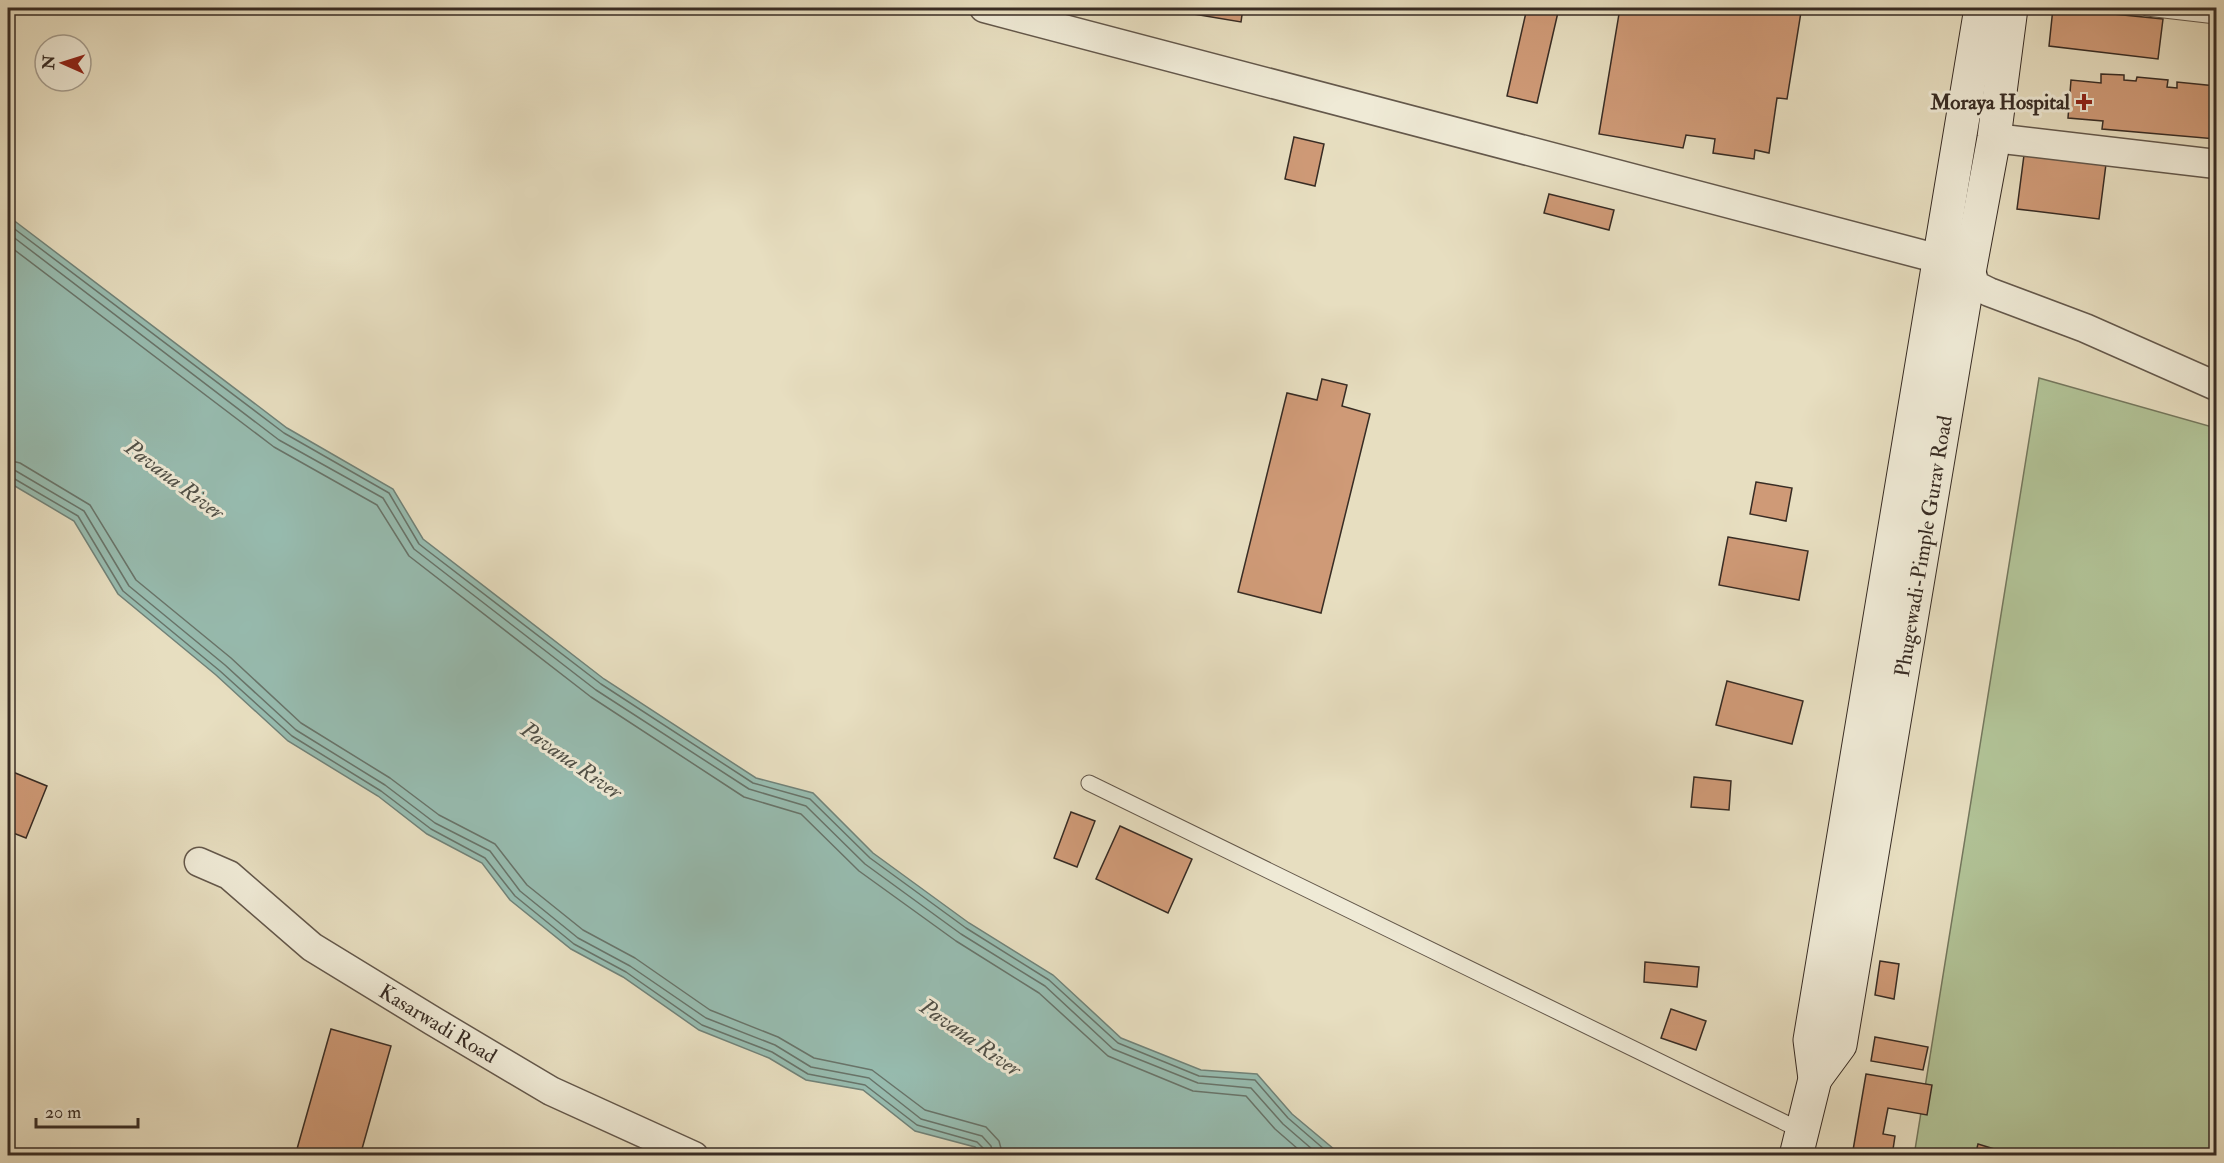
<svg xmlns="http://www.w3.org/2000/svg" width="2224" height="1163" font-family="'IM FELL Double Pica',serif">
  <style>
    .green { fill: #b1c296; stroke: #74775d; stroke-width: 1.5 }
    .water { fill: #97bcb0; stroke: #718278; stroke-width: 1.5 }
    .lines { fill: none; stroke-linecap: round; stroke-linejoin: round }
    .shore { stroke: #68746a; stroke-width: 1.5 }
    .building { fill: #cf9a77; stroke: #382c24; stroke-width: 1.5 }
    .lane-casing { stroke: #64584b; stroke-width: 17 }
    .street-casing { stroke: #64584b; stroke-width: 31 }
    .secondary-casing { stroke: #382c24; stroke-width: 35 }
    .lane { stroke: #efead6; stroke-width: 15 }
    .street { stroke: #efead6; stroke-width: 28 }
    .secondary { stroke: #efead6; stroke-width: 33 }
    .poi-dot { fill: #8f2418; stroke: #efead6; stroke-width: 2 }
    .labels { text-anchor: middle; stroke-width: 6; stroke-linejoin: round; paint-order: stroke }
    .poi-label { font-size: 21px; font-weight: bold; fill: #382c24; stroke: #efead6; text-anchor: end }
    .street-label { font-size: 21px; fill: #382c24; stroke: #efead6 }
    .water-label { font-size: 22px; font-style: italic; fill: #505047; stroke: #efead6 }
  </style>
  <rect width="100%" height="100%" fill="#e7dec0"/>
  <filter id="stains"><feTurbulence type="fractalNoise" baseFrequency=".00333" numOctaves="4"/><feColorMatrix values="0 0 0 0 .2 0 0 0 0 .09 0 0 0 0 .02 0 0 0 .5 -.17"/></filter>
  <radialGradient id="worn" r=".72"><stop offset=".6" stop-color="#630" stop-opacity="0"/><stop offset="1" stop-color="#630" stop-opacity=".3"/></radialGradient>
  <polygon class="green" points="2039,378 2216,428 2216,1155 1914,1156"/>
  <polygon class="water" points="8,216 287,428 393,489 423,539 604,679 756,778 813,793 873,853 969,923 1053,975 1121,1038 1201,1070 1257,1074 1292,1114 1341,1155 982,1155 975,1147 915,1131 863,1090 806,1080 769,1058 699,1030 623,977 571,949 510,900 482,863 427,834 378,796 288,741 216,675 118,594 74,521 8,482"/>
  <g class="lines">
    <g class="shore">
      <polyline points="8,224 284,433 389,493 419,544 601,684 753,783 810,799 870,858 966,928 1049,980 1118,1043 1199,1076 1255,1080 1288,1118 1332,1156"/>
      <polyline points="8,233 279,440 383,498 414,549 596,690 749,789 806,806 865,864 961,934 1045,986 1113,1049 1198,1083 1251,1088 1283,1124 1320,1156"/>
      <polyline points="8,245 274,447 377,505 409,556 591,697 744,797 801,814 859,871 956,941 1039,993 1108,1056 1193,1091 1246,1096 1275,1129 1306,1156"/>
      <polyline points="8,460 20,463 90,505 136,580 231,658 301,723 390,778 439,815 495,844 527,885 583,930 635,958 710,1010 778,1037 814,1058 872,1070 925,1110 986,1127 999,1141 1003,1156"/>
      <polyline points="8,469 16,471 84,511 129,586 225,665 296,730 385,785 435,823 490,851 520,891 578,938 630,966 706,1018 775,1045 811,1067 869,1078 921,1119 982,1136 991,1146 994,1156"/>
      <polyline points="8,477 13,478 78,516 123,591 220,671 292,736 381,791 431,829 485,858 515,896 574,944 626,972 702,1025 772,1052 808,1074 865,1085 917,1125 977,1142 985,1150 986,1156"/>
    </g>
  </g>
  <g class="building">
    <polygon points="1170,8 1243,8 1241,22 1170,10"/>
    <polygon points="1527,8 1559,8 1537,103 1507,96"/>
    <polygon points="1620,8 1786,8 1786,9 1801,12 1787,99 1777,98 1769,153 1755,150 1754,159 1713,153 1715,139 1686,135 1683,148 1599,134"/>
    <polygon points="2053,8 2163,19 2158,59 2049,46"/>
    <polygon points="2101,74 2124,75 2124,80 2136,81 2137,77 2168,80 2167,87 2177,88 2177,82 2216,86 2216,139 2102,129 2103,121 2068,118 2071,80 2101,83"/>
    <polygon points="1294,137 1324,144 1315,186 1285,179"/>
    <polygon points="2024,155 2106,164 2099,219 2017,209"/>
    <polygon points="1549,194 1614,210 1609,230 1544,213"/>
    <polygon points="1322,379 1347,385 1342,406 1370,414 1321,613 1238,592 1287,393 1317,400"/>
    <polygon points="1756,482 1792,488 1786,521 1750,514"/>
    <polygon points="1728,537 1808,551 1799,600 1719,585"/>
    <polygon points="1727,681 1803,701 1792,744 1716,725"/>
    <polygon points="8,770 47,786 26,838 8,831"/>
    <polygon points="1694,777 1731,781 1729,810 1691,807"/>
    <polygon points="1071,812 1095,821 1077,867 1054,858"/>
    <polygon points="1120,826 1192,859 1168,913 1096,879"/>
    <polygon points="1880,961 1899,964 1894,999 1875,995"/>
    <polygon points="1645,962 1699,967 1697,987 1644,982"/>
    <polygon points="1671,1009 1706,1021 1696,1050 1661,1038"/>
    <polygon points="331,1029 391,1046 360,1156 295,1156"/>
    <polygon points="1875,1037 1928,1047 1923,1070 1871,1061"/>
    <polygon points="1866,1074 1932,1085 1927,1115 1888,1108 1883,1134 1895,1136 1892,1156 1852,1156"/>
    <polygon points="1978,1144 2017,1156 1975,1156"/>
  </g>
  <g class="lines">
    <g class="lane-casing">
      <g id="lane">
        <polyline points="2147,8 2216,16"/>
        <polyline points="1089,783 1802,1131"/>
      </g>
    </g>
    <g class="street-casing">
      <g id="street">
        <polyline points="984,8 1970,267 1975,285 1989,292 2085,328 2216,386"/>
        <polyline points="1994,138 2216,164"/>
        <path id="s1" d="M199,862L229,875L312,947L433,1021L551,1091L694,1156"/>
      </g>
    </g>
    <g class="secondary-casing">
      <g id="secondary">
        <path id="s2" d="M1815,1079L1840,1045L1970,267L1994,138L2011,8"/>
        <polyline points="1796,1156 1815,1079 1810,1040 1981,8"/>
      </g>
    </g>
    <use href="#lane" class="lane"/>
    <use href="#street" class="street"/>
    <use href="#secondary" class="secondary"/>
  </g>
  <path class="poi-dot" d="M2081 93h6v6h6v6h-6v6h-6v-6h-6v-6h6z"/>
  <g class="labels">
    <g class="poi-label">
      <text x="2070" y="109">Moraya Hospital</text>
    </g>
    <g class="street-label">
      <text dy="7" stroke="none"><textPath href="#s2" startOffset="548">Phugewadi-Pimple Gurav Road</textPath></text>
      <text dy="7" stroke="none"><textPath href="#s1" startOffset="290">Kasarwadi Road</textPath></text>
    </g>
    <g class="water-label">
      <text transform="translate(175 479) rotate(37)" y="8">Pavana River</text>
      <text transform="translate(572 760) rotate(35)" y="8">Pavana River</text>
      <text transform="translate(971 1037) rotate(35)" y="8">Pavana River</text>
    </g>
  </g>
  <rect width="2224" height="1163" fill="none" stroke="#e7dec0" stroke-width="30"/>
  <rect x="9" y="9" width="2206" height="1145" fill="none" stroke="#382c24" stroke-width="3"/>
  <rect x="15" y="15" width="2194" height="1133" fill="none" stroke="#382c24" stroke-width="1.5"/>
  <g transform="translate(63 63) rotate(273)"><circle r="28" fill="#efead6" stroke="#a69e8f" stroke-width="1.5"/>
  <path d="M0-4.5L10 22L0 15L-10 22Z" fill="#8f2418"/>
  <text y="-9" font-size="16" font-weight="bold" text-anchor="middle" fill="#382c24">N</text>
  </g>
  <path d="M36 1118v9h102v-9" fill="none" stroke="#382c24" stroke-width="3"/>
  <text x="45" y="1118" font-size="18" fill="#382c24" stroke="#efead6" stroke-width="4.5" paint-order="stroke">20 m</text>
  <rect width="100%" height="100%" filter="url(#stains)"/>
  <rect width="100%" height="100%" fill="url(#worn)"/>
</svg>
